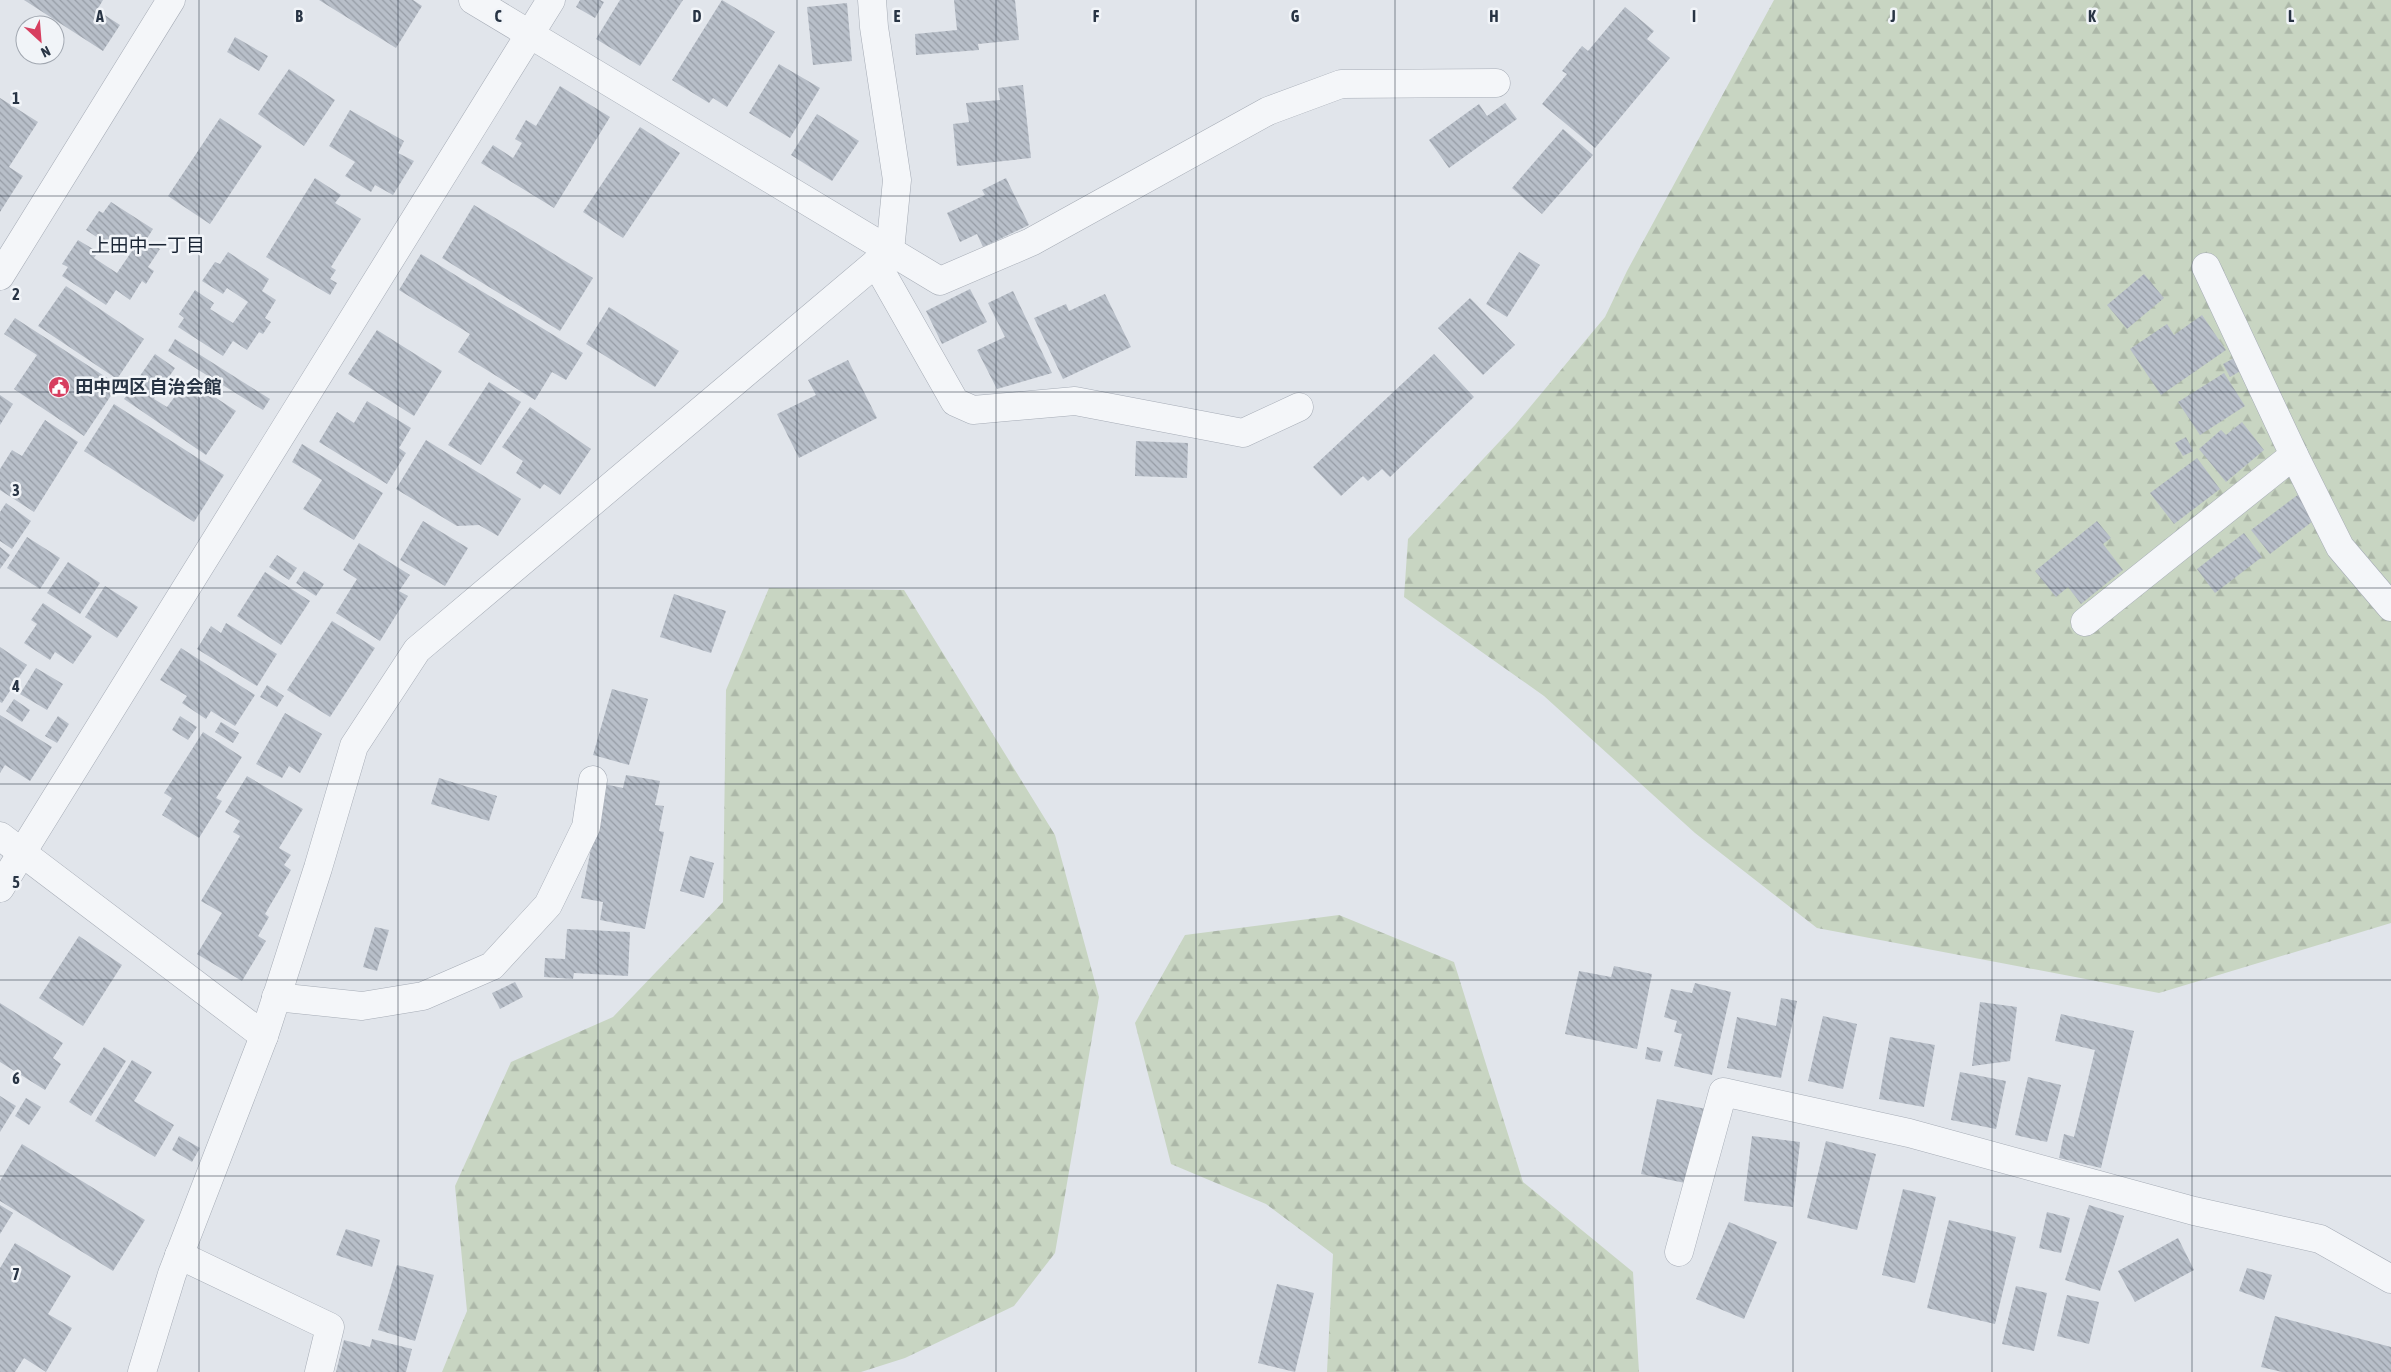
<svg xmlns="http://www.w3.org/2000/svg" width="2391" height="1372" font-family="'Asap Condensed','Noto Sans JP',sans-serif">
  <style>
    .forest { fill: url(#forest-firs) }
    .building { fill: url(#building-back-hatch) }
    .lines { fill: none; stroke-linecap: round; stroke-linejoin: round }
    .minor-casing { stroke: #a6acb6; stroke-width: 29 }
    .minor { stroke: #f4f6f9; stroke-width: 28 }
    .grid { fill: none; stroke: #283444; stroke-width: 1; stroke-opacity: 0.55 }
    .labels { text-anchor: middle; stroke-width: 5; stroke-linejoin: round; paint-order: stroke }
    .poi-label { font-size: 18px; font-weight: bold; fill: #283444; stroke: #f1f4f8; text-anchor: start }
    .neighbourhood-label { font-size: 19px; fill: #1a2534; stroke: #f1f4f8 }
    .grid-label { font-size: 16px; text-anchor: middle; font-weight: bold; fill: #283444; stroke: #f1f4f8; stroke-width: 5; stroke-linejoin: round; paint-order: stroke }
  </style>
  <defs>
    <pattern id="forest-firs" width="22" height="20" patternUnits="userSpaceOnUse" patternTransform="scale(1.25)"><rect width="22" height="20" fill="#c8d5c2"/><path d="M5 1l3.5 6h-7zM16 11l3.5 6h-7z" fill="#acb7a8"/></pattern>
    <pattern id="building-back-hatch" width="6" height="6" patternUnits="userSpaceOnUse" patternTransform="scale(1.25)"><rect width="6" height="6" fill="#b8bfc9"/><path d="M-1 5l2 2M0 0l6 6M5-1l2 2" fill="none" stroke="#969ca5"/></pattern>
  </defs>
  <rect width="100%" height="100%" fill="#e1e5eb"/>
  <g class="forest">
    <polygon points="1774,0 2391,0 2391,923 2159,993 1817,928 1695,833 1544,696 1404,597 1408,539 1515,425 1605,317 1627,271"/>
    <polygon points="769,588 904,590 1055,835 1099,997 1055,1253 1014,1306 905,1358 861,1372 442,1372 467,1311 455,1186 511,1062 613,1017 723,902 726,690"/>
    <polygon points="1339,915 1454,962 1523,1182 1633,1272 1639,1372 1327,1372 1333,1254 1266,1204 1171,1164 1135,1023 1185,935"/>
  </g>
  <g class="building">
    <polygon points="24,0 103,0 97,10 120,25 103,51"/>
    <polygon points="319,0 413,0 422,6 396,48"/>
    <polygon points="580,0 600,0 604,2 595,18 576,7"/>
    <polygon points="620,0 683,0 640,66 596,39"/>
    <polygon points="722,0 775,32 727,107 713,98 709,103 672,80"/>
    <polygon points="954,0 1015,0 1019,40 978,44 979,50 916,55 915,34 957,30"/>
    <polygon points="847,3 852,61 813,65 807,7"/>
    <polygon points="1625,7 1654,31 1647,39 1670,58 1595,148 1542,104 1567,74 1562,71 1582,46 1588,51"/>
    <polygon points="235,37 268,56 259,71 227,52"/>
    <polygon points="779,64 820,88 790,138 749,113"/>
    <polygon points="289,69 335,100 304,146 258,114"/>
    <polygon points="1023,85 1031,158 957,166 953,124 969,122 966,103 1000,100 998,88"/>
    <polygon points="560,86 610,117 554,208 481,163 493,145 513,158 522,143 515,139 526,120 536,126"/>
    <polygon points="0,98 38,122 9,167 23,176 0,212"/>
    <polygon points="1505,103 1517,119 1449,168 1429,140 1479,104 1487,116"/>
    <polygon points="350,110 404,141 398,153 414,161 393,195 375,185 371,192 345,176 355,162 329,146"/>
    <polygon points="817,114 859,141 832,181 791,155"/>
    <polygon points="220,118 262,146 210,224 168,196"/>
    <polygon points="640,127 680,153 623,238 583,212"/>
    <polygon points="1563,129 1593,155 1542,214 1512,188"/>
    <polygon points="315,178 341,195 335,203 361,219 331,267 336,270 330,279 337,283 330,295 266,257"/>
    <polygon points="1006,178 1029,225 983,247 977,234 960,242 947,213 985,195 982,190"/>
    <polygon points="111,202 153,229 146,240 160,249 148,267 154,271 146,284 142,281 130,300 116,290 106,305 62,276 68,267 62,264 78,240 98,252 94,258 117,273 132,251 110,237 106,243 86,230 99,211 103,213"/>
    <polygon points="474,205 593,278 560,331 442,258"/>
    <polygon points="228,252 269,279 262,291 276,300 265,318 271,322 263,334 259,332 247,350 233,341 223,356 178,327 184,318 179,314 195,290 214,303 210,309 233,323 248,302 227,288 223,294 202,281 215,262 220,264"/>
    <polygon points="1519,252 1540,265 1507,317 1486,304"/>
    <polygon points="421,254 583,353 566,380 552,372 535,400 458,352 470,334 399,290"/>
    <polygon points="2144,274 2164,298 2127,329 2107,305"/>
    <polygon points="66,286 144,339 117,379 38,326"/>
    <polygon points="970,289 987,322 942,344 926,311"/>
    <polygon points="1013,291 1052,373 997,389 977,350 1005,337 988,303"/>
    <polygon points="1105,294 1131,347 1063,379 1034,318 1066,304 1069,311"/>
    <polygon points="1470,298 1515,345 1483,375 1438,328"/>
    <polygon points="609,307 679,351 655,387 586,344"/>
    <polygon points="2202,315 2226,350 2161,395 2130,349 2167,324 2174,335"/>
    <polygon points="15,318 118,385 84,436 14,389 37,355 4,334"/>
    <polygon points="377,330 442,371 414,416 348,374"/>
    <polygon points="175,339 270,399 263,410 168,351"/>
    <polygon points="155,354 175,368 154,399 167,407 182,387 198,397 204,390 236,411 206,455 124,399"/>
    <polygon points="1434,354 1474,397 1390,477 1382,469 1368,481 1363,476 1341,496 1313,467"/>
    <polygon points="2236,357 2244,369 2230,377 2223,364"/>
    <polygon points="848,360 877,418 799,458 777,414 816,395 808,380"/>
    <polygon points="2224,373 2245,406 2200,435 2178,402"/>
    <polygon points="489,382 521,402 481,465 448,445"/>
    <polygon points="0,395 13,404 0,425"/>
    <polygon points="367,401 411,428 399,448 406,453 387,484 319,442 337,412 354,423"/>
    <polygon points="114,404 224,475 194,522 84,451"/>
    <polygon points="530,407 591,449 560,495 544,484 540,489 516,473 523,461 502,447"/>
    <polygon points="45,420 78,442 34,512 0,490 0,469 12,450 22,456"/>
    <polygon points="2242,422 2264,450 2226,482 2199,449 2221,430 2226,435"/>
    <polygon points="2186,437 2193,451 2183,456 2175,443"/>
    <polygon points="426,440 521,499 498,536 479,525 457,526 396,489"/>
    <polygon points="1136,441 1188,443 1187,478 1135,476"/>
    <polygon points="302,444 383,493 354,540 303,509 322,480 292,462"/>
    <polygon points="2197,458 2220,489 2174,524 2150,493"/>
    <polygon points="2299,494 2317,518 2270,554 2251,530"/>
    <polygon points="6,503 31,521 12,549 0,541 0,512"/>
    <polygon points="423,521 468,548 445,586 400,560"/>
    <polygon points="2097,521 2111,538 2103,544 2123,570 2081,604 2068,587 2056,597 2035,571"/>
    <polygon points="2244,533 2262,557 2215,593 2197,569"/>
    <polygon points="27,537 60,558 40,589 7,568"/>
    <polygon points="359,543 410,575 399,591 408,596 380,641 336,613 357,579 343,570"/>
    <polygon points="0,547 10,555 0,569"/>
    <polygon points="277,555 297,568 289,580 269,567"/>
    <polygon points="68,562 100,583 80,614 47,593"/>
    <polygon points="304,571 324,584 316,596 296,583"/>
    <polygon points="265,572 310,601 281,645 237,616"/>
    <polygon points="105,586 138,607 117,638 85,617"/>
    <polygon points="674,594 726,611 711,653 660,637"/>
    <polygon points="43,603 92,636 73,664 55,652 50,660 24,643 37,624 31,620"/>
    <polygon points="332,621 375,648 330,717 287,690"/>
    <polygon points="226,623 277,654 257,686 197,649 211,626 221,633"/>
    <polygon points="0,647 27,665 2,703 0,702"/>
    <polygon points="181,648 255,695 235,726 211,711 206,719 182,703 187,696 160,680"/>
    <polygon points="36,668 63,684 47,710 20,694"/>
    <polygon points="267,685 284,696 277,707 260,697"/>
    <polygon points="612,689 648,699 629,765 593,755"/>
    <polygon points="14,699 30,710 22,722 6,711"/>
    <polygon points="285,713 322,734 300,773 289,766 282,778 256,764"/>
    <polygon points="0,715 52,747 30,781 5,765 0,773"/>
    <polygon points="58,716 69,724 57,743 45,736"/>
    <polygon points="180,716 197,727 188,740 172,730"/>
    <polygon points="221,722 239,733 233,743 215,732"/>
    <polygon points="203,732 242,757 216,798 222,801 199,838 162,815 172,798 164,793"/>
    <polygon points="626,775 660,781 655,805 664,806 659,831 664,832 645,929 600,920 603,902 581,898 604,784 623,788"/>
    <polygon points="247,776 303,809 279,848 291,855 284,865 291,870 265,914 269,917 258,936 266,941 242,981 197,954 222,913 201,901 240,836 233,832 240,821 225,812"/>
    <polygon points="439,778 497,796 489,821 431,804"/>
    <polygon points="690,856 714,863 704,898 680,891"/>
    <polygon points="375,927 389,930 377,971 363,967"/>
    <polygon points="567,929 630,932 628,976 574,973 573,979 544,977 545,958 565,959"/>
    <polygon points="79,936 122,965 83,1026 39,998"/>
    <polygon points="1614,966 1652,974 1637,1049 1565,1034 1579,971 1611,977"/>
    <polygon points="515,982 523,997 500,1009 492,993"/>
    <polygon points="1695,983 1731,992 1712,1075 1674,1066 1682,1034 1674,1032 1677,1021 1664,1017 1671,989 1692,993"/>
    <polygon points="1781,998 1797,1001 1781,1078 1727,1068 1737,1017 1776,1026"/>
    <polygon points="1980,1002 2017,1007 2010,1061 1972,1066"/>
    <polygon points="0,1003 63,1043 53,1058 61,1064 45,1090 0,1062"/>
    <polygon points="2061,1014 2134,1031 2101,1168 2059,1158 2064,1134 2074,1137 2095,1050 2055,1041"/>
    <polygon points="1823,1016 1857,1024 1843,1089 1808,1081"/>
    <polygon points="1890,1037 1935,1045 1924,1107 1879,1099"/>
    <polygon points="104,1047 126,1061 91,1116 69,1102"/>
    <polygon points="1647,1047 1663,1051 1660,1062 1645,1059"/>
    <polygon points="132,1060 152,1072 134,1101 174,1125 155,1157 95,1121"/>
    <polygon points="1960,1072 2006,1081 1996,1129 1951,1120"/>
    <polygon points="2028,1077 2061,1085 2047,1142 2015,1135"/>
    <polygon points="0,1096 16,1106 0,1132"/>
    <polygon points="26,1098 41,1107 29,1125 15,1116"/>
    <polygon points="1657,1099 1706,1109 1690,1184 1641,1174"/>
    <polygon points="179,1136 200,1148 192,1162 172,1150"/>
    <polygon points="1752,1136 1800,1142 1793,1207 1744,1201"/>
    <polygon points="1826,1141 1876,1154 1857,1230 1807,1218"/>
    <polygon points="22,1144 145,1220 113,1271 0,1201 0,1181"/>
    <polygon points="1903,1189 1936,1197 1915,1283 1882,1275"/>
    <polygon points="0,1205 13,1213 0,1234"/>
    <polygon points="2089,1205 2124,1216 2100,1291 2065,1280"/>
    <polygon points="2047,1212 2070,1218 2061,1253 2039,1248"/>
    <polygon points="1949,1220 2016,1237 1995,1324 1927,1308"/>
    <polygon points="1729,1222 1777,1242 1744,1319 1696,1299"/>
    <polygon points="346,1229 380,1240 372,1267 336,1255"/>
    <polygon points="2178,1238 2194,1270 2135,1302 2118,1271"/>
    <polygon points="15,1243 71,1276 48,1314 72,1328 46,1372 24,1358 15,1372 0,1372 0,1268"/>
    <polygon points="397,1265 434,1275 415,1341 378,1330"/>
    <polygon points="2247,1268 2272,1275 2264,1300 2239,1291"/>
    <polygon points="1277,1284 1314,1293 1295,1372 1258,1363"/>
    <polygon points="2016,1286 2047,1293 2034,1351 2002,1344"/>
    <polygon points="2067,1295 2099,1302 2089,1344 2057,1336"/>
    <polygon points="2275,1316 2391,1347 2391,1372 2282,1372 2261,1367"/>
    <polygon points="372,1339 412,1349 406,1372 336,1372 344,1340 370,1347"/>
  </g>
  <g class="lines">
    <g class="minor-casing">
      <g id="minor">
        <polyline points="473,0 940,281 1031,242 1268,111 1341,84 1496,83"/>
        <polyline points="876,263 955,402 973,410 1075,401 1243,433 1299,407"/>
        <polyline points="0,276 171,0"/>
        <polyline points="2294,455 2340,547 2391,607"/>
        <polyline points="2085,622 2294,455 2206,267"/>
        <polyline points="0,836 264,1036"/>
        <polyline points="0,888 551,0"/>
        <polyline points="276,997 362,1006 423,996 492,966 548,905 586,827 593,780"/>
        <polyline points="1679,1252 1723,1092 1909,1133 2194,1211 2320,1239 2391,1279"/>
        <polyline points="179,1255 330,1327 319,1372"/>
        <polyline points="142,1372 172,1274 264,1036 318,868 354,746 417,650 890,251 897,180 874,27 872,0"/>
      </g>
    </g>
    <use href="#minor" class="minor"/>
  </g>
  <path class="grid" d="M199,0V1372M398,0V1372M598,0V1372M797,0V1372M996,0V1372M1196,0V1372M1395,0V1372M1594,0V1372M1793,0V1372M1992,0V1372M2192,0V1372M0,196H2391M0,392H2391M0,588H2391M0,784H2391M0,980H2391M0,1176H2391"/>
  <defs>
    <g id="civic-disc" transform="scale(1.125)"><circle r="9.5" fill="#d73f60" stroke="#f1f4f8"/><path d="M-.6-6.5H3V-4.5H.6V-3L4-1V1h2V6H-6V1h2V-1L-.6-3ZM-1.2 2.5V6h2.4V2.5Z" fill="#fff"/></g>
  </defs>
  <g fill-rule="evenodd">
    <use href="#civic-disc" x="59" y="387"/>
  </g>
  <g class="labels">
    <g class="poi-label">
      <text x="75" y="393">田中四区 自治会館</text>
    </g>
    <g class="neighbourhood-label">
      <text x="148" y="252">上田中一丁目</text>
    </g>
  </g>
  <g class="grid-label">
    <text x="100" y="22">A</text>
    <text x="299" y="22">B</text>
    <text x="498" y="22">C</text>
    <text x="697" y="22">D</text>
    <text x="897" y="22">E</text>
    <text x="1096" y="22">F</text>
    <text x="1295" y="22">G</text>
    <text x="1494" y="22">H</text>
    <text x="1694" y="22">I</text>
    <text x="1893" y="22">J</text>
    <text x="2092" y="22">K</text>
    <text x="2291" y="22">L</text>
    <text x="16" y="104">1</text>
    <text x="16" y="300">2</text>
    <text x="16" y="496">3</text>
    <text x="16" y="692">4</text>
    <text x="16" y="888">5</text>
    <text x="16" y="1084">6</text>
    <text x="16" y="1280">7</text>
  </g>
  <g transform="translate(40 40) rotate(154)"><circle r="24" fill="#f1f4f8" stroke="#a1a7b0"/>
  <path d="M0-4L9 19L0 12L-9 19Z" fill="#d73f60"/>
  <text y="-8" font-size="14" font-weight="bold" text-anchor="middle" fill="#283444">N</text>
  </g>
</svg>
